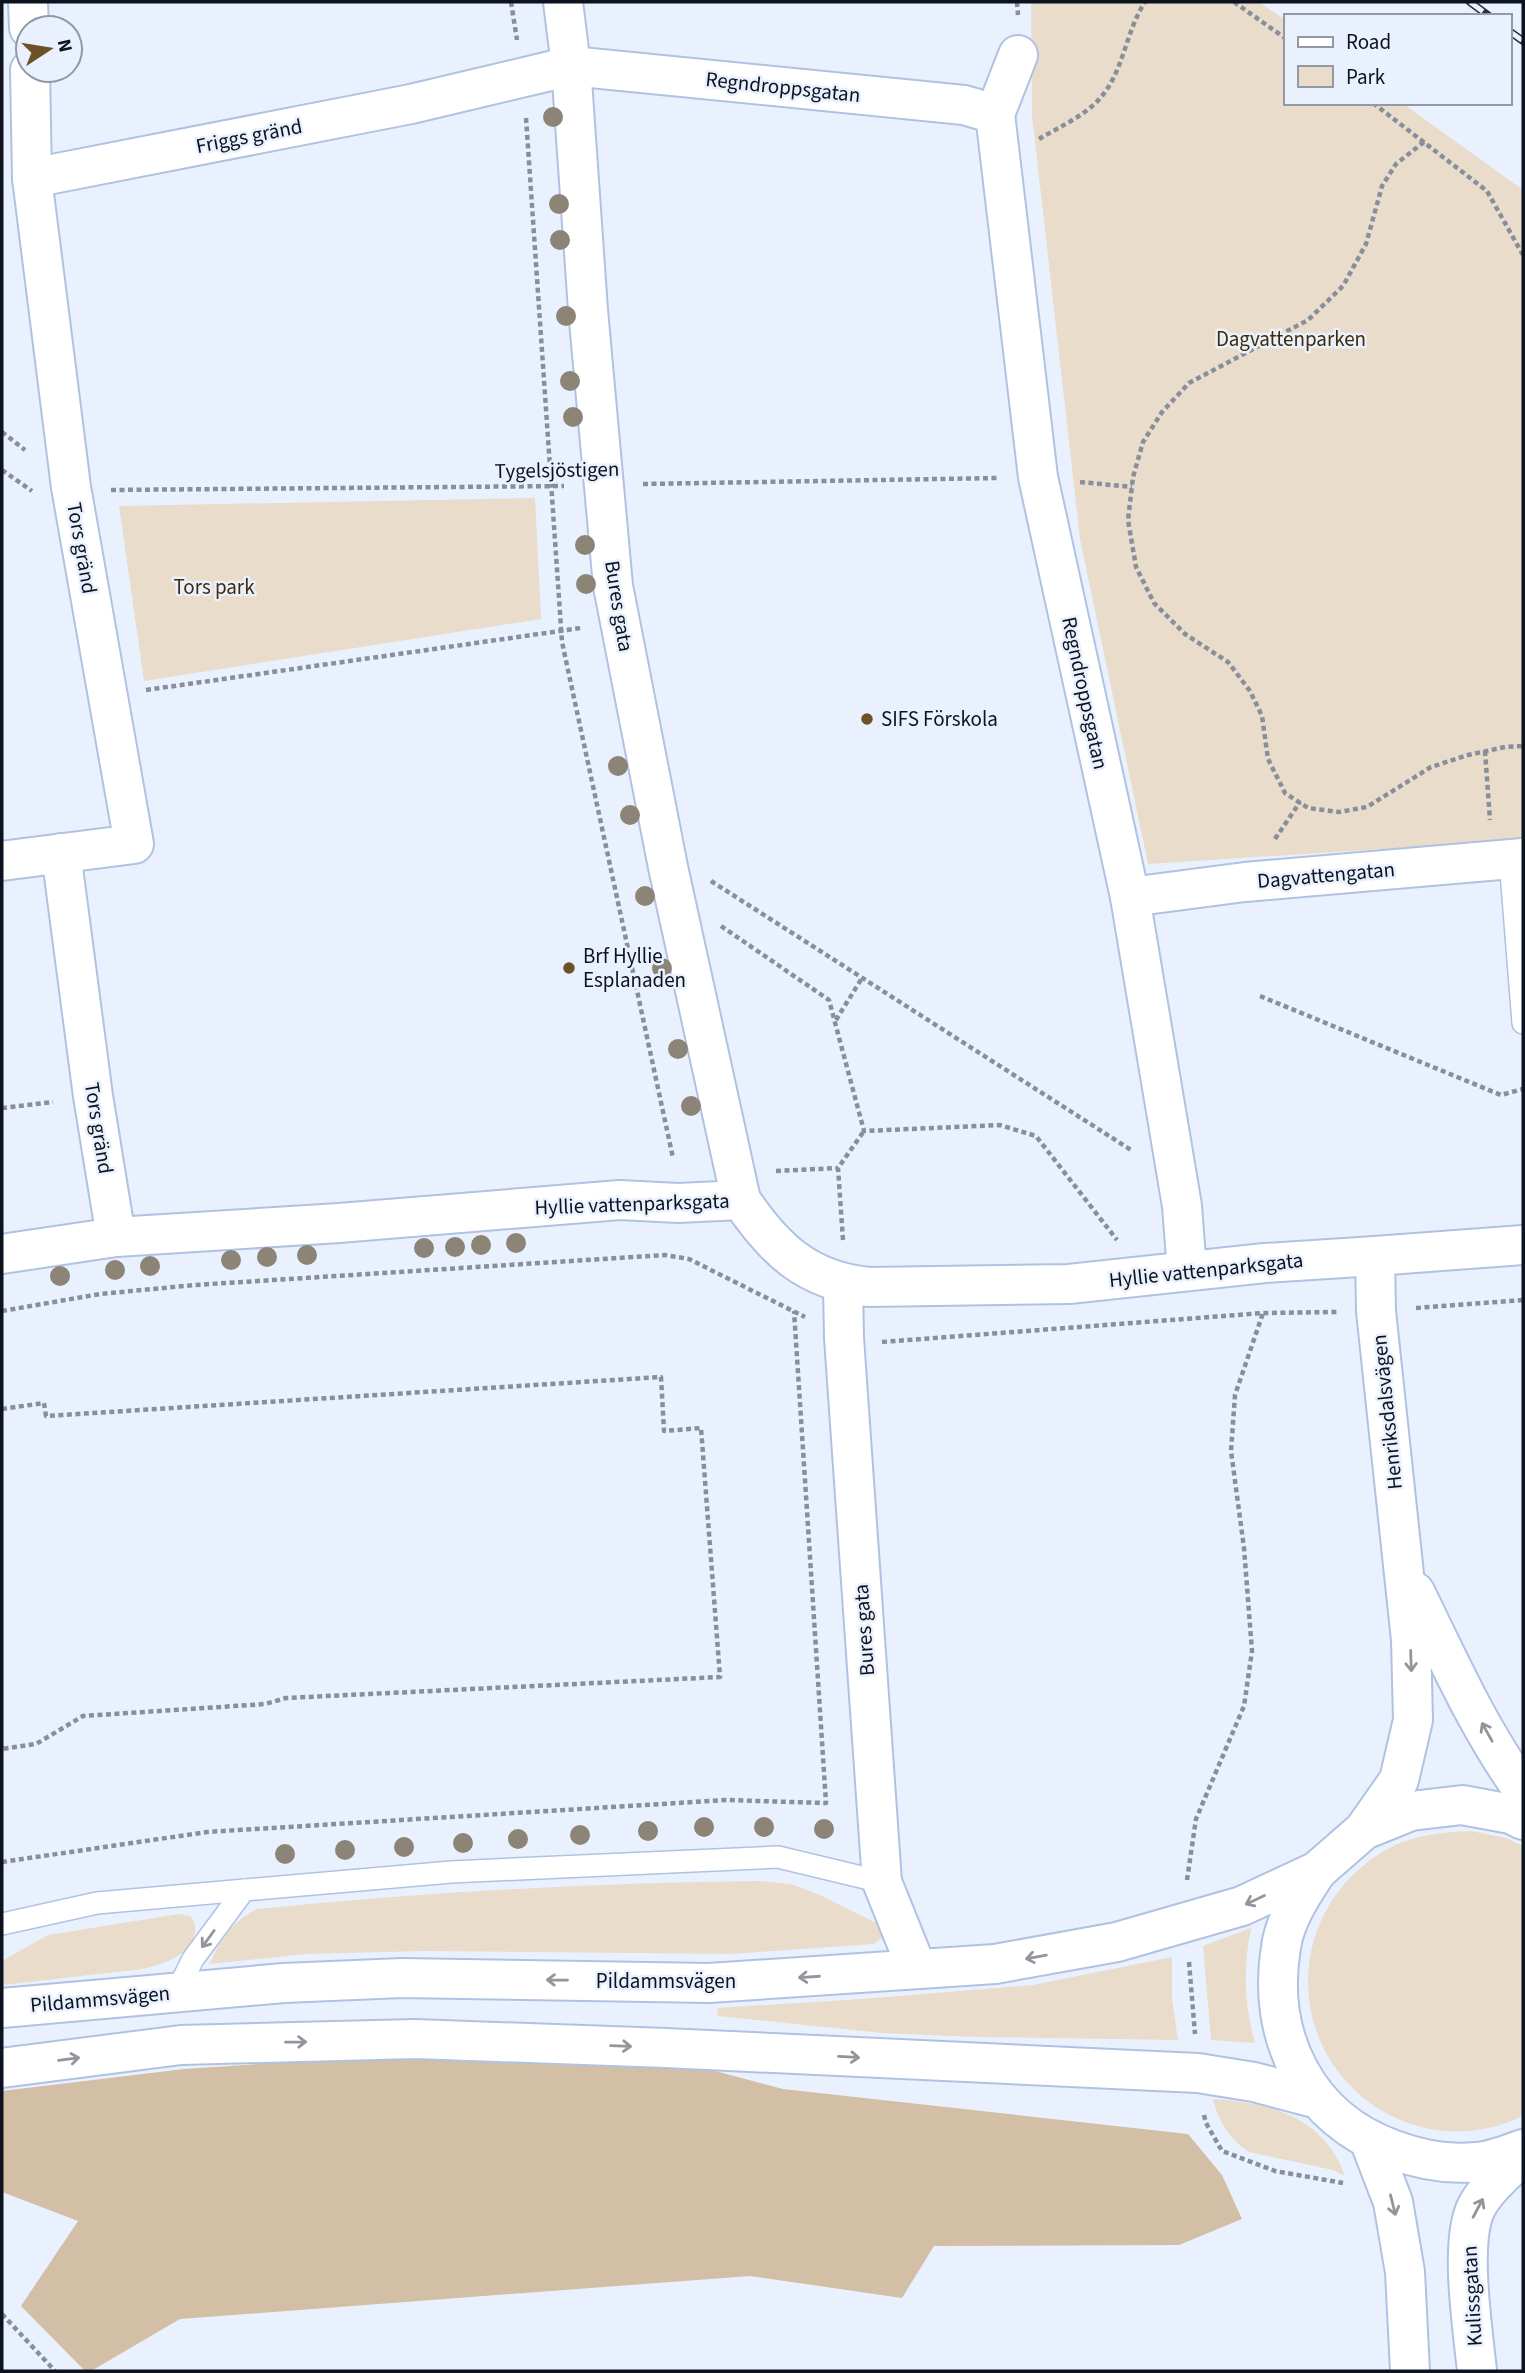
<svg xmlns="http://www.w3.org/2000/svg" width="1525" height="2373" font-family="'Source Sans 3',sans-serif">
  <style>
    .green { fill: #e9dcca }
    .forest { fill: #d2bfa5 }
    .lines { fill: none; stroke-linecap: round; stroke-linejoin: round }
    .lane-casing { stroke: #b0c2e2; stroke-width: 24 }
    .street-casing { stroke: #b0c2e2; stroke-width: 42 }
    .secondary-casing { stroke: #b0c2e2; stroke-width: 42 }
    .path { stroke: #888f9b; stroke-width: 4.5; stroke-dasharray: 5 3.5; stroke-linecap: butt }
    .lane { stroke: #fff; stroke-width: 21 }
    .street { stroke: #fff; stroke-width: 38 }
    .secondary { stroke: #fff; stroke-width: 38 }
    .rail-casing { stroke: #282e3a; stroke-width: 8 }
    .rail { stroke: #eaf1fe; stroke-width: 5; stroke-dasharray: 16; stroke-linecap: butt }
    .tree { fill: #8c8477 }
    .oneway { stroke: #92959a }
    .poi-dot { fill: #6e5125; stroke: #eaf1fe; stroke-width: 2.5 }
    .labels { text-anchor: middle; stroke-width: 5; stroke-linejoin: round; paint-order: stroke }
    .street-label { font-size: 21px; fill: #0d131e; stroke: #eaf1fe }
    .park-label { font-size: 21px; fill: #402b08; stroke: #eaf1fe }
    .poi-label { font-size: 21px; fill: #0d131e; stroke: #eaf1fe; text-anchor: start }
  </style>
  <rect width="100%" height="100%" fill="#eaf1fe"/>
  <g class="green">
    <polygon points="1031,2 1259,2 1285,20 1285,103 1402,103 1523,190 1523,840 1148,864 1080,539 1032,115"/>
    <polygon points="535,498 541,619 144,681 119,506"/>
    <path d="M1471,1831L1506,1838L1523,1846V2116C1483,2135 1441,2137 1400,2120C1287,2070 1276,1921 1379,1854C1406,1836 1439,1832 1471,1831Z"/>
    <path d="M760,1881L791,1884L822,1896L876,1923L884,1936L874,1944L730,1954L425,1951L306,1954L210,1964C220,1939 233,1921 257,1909C424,1892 592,1883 760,1881Z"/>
    <path d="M179,1914L190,1916L195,1923C199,1953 166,1963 143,1969L2,1985V1961L48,1935Z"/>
    <path d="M1251,1928C1243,1968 1244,2004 1255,2043L1211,2040L1203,1946Z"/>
    <polygon points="1172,1957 1172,1999 1178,2040 977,2037 882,2033 718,2016 717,2008 862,1999 1033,1985"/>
    <path d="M1213,2099C1271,2103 1324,2117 1345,2176L1333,2170L1249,2152C1229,2139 1218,2121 1213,2099Z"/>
  </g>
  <polygon class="forest" points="425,2053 655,2055 783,2089 1188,2134 1222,2175 1242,2219 1179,2245 934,2246 902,2298 750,2276 180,2319 91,2371 85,2371 21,2306 78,2221 2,2192 2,2091 184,2069"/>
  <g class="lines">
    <g class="lane-casing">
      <g id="lane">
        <polyline points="1510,859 1523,1023"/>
        <polyline points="2,1924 97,1903 451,1872 778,1857 882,1882"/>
        <polyline points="177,1991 193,1959 244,1890"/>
      </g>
    </g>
    <g class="street-casing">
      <g id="street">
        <polyline points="28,2 29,28"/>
        <polyline points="563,2 571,66 588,310 613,586 668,867 741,1200"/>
        <polyline points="995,114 1018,55"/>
        <polyline points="32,178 411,104 571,66 964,105 995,114 1038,477 1130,897 1182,1206 1187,1271"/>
        <polyline points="61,853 93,1096 116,1237"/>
        <polyline points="2,861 134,844 71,487 32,178 30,70"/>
        <polyline points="1130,897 1245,882 1523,858"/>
        <path d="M2,1254L116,1237L339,1223L620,1200L678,1203L741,1200C774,1249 807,1281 869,1287L1069,1284L1265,1263L1375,1256"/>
        <polyline points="843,1285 844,1338 882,1882 917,1969"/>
      </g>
    </g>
    <g class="secondary-casing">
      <g id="secondary">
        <path d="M1415,1592C1448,1659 1479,1730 1523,1790"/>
        <polyline points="1364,1830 1399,1780 1413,1720 1411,1640 1376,1311 1375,1256 1523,1245"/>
        <path d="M1317,1871C1302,1894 1285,1919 1281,1947C1266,2037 1307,2119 1394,2150C1421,2160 1449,2165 1477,2162C1492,2161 1509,2154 1523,2149"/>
        <polyline points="2,2008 284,1983 402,1978 709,1983 995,1964 1117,1942 1242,1906 1317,1871 1364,1830 1411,1811 1462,1805 1511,1814 1523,1820"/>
        <polyline points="2,2068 181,2045 415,2039 666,2048 1198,2073 1254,2082 1318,2099"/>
        <polyline points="1370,2142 1393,2202 1405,2272 1410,2371"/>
        <path d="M1477,2371C1473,2331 1459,2243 1476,2208C1486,2188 1507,2171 1523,2155"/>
      </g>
    </g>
    <g class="path">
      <polyline points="511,2 517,40"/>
      <polyline points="1017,2 1018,15"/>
      <polyline points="1234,2 1285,38"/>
      <polyline points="1373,103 1487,191 1523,255"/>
      <polyline points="526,118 562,642 673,1158"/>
      <path d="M1039,139C1059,127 1087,115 1102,96C1124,69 1126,31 1145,2"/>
      <polyline points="1424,142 1396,164 1382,186 1366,244 1343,286 1308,320 1189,383 1162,412 1143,442 1133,477 1128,520 1136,567 1154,603 1185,634 1228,662 1250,691 1262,716 1268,759 1285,793 1308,808 1339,812 1367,807 1431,767 1468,755 1505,747 1523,746"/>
      <polyline points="2,432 25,450"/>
      <polyline points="2,470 32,491"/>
      <polyline points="1080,482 1132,487"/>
      <polyline points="643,484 998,478"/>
      <polyline points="111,490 564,486"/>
      <polyline points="146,690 581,628"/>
      <polyline points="1485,751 1490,820"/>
      <polyline points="1275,839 1300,802"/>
      <polyline points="711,881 1131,1150"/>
      <polyline points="721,926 829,1000 864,1131 1000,1125 1036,1136 1117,1240"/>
      <polyline points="1260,996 1501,1095 1523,1089"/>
      <polyline points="836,1020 862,978"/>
      <polyline points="2,1108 53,1102"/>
      <polyline points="776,1171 838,1168"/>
      <polyline points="843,1240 838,1168 864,1131"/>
      <polyline points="1416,1308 1523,1300"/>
      <polyline points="2,1311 100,1294 195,1285 665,1255 689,1259 805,1317"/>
      <polyline points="882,1342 1263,1313 1337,1312"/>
      <polyline points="2,1409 44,1403 46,1416 661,1377 664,1431 701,1428 720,1677 286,1698 265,1704 83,1716 36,1744 2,1749"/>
      <polyline points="2,1862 207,1832 726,1800 826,1803 794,1311"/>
      <polyline points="1187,1880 1196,1819 1244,1706 1252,1651 1244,1548 1231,1451 1235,1395 1263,1313"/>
      <polyline points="1189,1962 1195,2034"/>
      <polyline points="1204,2115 1206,2123 1222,2151 1275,2171 1343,2183"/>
      <polyline points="2,2314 55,2371"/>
    </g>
    <use href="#lane" class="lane"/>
    <use href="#street" class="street"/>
    <use href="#secondary" class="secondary"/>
    <g class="rail-casing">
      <g id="rail">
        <polyline points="1470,2 1489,16"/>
        <polyline points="1509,31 1523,41"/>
      </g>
    </g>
    <use href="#rail" class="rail"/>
  </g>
  <g class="tree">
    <circle cx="553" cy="117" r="10"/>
    <circle cx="559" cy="204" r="10"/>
    <circle cx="560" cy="240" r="10"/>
    <circle cx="566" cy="316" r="10"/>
    <circle cx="570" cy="381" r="10"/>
    <circle cx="573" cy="417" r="10"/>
    <circle cx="585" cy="545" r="10"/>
    <circle cx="586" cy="584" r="10"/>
    <circle cx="618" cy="766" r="10"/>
    <circle cx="630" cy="815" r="10"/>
    <circle cx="645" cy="896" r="10"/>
    <circle cx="662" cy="968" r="10"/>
    <circle cx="678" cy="1049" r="10"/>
    <circle cx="691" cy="1106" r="10"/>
    <circle cx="516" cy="1243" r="10"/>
    <circle cx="481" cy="1245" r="10"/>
    <circle cx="455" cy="1247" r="10"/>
    <circle cx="424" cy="1248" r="10"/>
    <circle cx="307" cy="1255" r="10"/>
    <circle cx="267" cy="1257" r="10"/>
    <circle cx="231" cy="1260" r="10"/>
    <circle cx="150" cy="1266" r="10"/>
    <circle cx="115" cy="1270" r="10"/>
    <circle cx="60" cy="1276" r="10"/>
    <circle cx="704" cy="1827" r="10"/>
    <circle cx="764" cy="1827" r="10"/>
    <circle cx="824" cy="1829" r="10"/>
    <circle cx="648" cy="1831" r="10"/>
    <circle cx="580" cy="1835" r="10"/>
    <circle cx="518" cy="1839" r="10"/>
    <circle cx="463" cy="1843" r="10"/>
    <circle cx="404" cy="1847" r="10"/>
    <circle cx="345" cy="1850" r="10"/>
    <circle cx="285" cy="1854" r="10"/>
  </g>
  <defs><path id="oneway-shaft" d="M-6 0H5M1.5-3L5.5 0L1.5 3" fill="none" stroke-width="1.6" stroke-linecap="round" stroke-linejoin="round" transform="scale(1.75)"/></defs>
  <g class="oneway">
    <use href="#oneway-shaft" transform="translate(1411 1661) rotate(88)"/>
    <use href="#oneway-shaft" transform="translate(1487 1732) rotate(-119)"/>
    <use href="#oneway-shaft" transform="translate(1255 1900) rotate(155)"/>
    <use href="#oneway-shaft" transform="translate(208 1939) rotate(126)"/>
    <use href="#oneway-shaft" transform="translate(1036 1957) rotate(170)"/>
    <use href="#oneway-shaft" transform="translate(809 1977) rotate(176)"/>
    <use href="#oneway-shaft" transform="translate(557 1980) rotate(-179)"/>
    <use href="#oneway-shaft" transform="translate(296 2042) rotate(-1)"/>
    <use href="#oneway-shaft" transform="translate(621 2046) rotate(2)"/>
    <use href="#oneway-shaft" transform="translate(849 2057) rotate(3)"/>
    <use href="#oneway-shaft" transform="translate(69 2059) rotate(-7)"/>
    <use href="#oneway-shaft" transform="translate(1393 2205) rotate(76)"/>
    <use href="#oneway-shaft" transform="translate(1478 2208) rotate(-62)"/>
  </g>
  <g class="poi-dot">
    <circle cx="867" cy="719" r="7"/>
    <circle cx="569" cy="968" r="7"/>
  </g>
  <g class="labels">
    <g class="street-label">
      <text transform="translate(783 87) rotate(6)" y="7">Regndroppsgatan</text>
      <text transform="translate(249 136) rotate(-11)" y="7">Friggs gränd</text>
      <text transform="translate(557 470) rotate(-1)" y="7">Tygelsjöstigen</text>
      <text transform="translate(82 548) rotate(80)" y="7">Tors gränd</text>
      <text transform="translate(619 606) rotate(81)" y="7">Bures gata</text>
      <text transform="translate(1085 693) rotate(78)" y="7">Regndroppsgatan</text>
      <text transform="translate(1326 875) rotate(-5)" y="7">Dagvattengatan</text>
      <text transform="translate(99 1128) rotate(81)" y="7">Tors gränd</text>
      <text transform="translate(632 1204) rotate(-2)" y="7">Hyllie vattenparksgata</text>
      <text transform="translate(1206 1270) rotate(-6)" y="7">Hyllie vattenparksgata</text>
      <text transform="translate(1387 1412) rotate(-96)" y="7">Henriksdalsvägen</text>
      <text transform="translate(864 1630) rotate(-94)" y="7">Bures gata</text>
      <text x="666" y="1988">Pildammsvägen</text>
      <text transform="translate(100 1999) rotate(-5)" y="7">Pildammsvägen</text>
      <text transform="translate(1472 2296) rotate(-93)" y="7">Kulissgatan</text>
    </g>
    <g class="park-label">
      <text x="1291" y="346">Dagvattenparken</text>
      <text x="214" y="594">Tors park</text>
    </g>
    <g class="poi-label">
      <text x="881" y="726">SIFS Förskola</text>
      <text x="583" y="963">Brf Hyllie<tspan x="583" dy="24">Esplanaden</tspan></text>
    </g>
  </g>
  <rect width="1525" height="2373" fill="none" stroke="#0d131e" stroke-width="7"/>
  <rect x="1284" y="14" width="228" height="91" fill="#eaf1fe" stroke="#9298a4" stroke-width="2"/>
  <rect x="1298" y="37" width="35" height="10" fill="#ffffff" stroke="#9298a4" stroke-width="2"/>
  <text x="1346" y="49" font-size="21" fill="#0d131e">Road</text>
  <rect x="1298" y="66" width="35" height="21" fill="#e9dcca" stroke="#9298a4" stroke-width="2"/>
  <text x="1346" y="84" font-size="21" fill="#0d131e">Park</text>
  <g transform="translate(49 49) rotate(78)"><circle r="33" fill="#eaf1fe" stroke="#9298a4" stroke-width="2"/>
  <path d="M0-5L12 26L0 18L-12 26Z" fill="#6e5125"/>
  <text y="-10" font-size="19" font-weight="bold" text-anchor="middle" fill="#0d131e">N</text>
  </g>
</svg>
